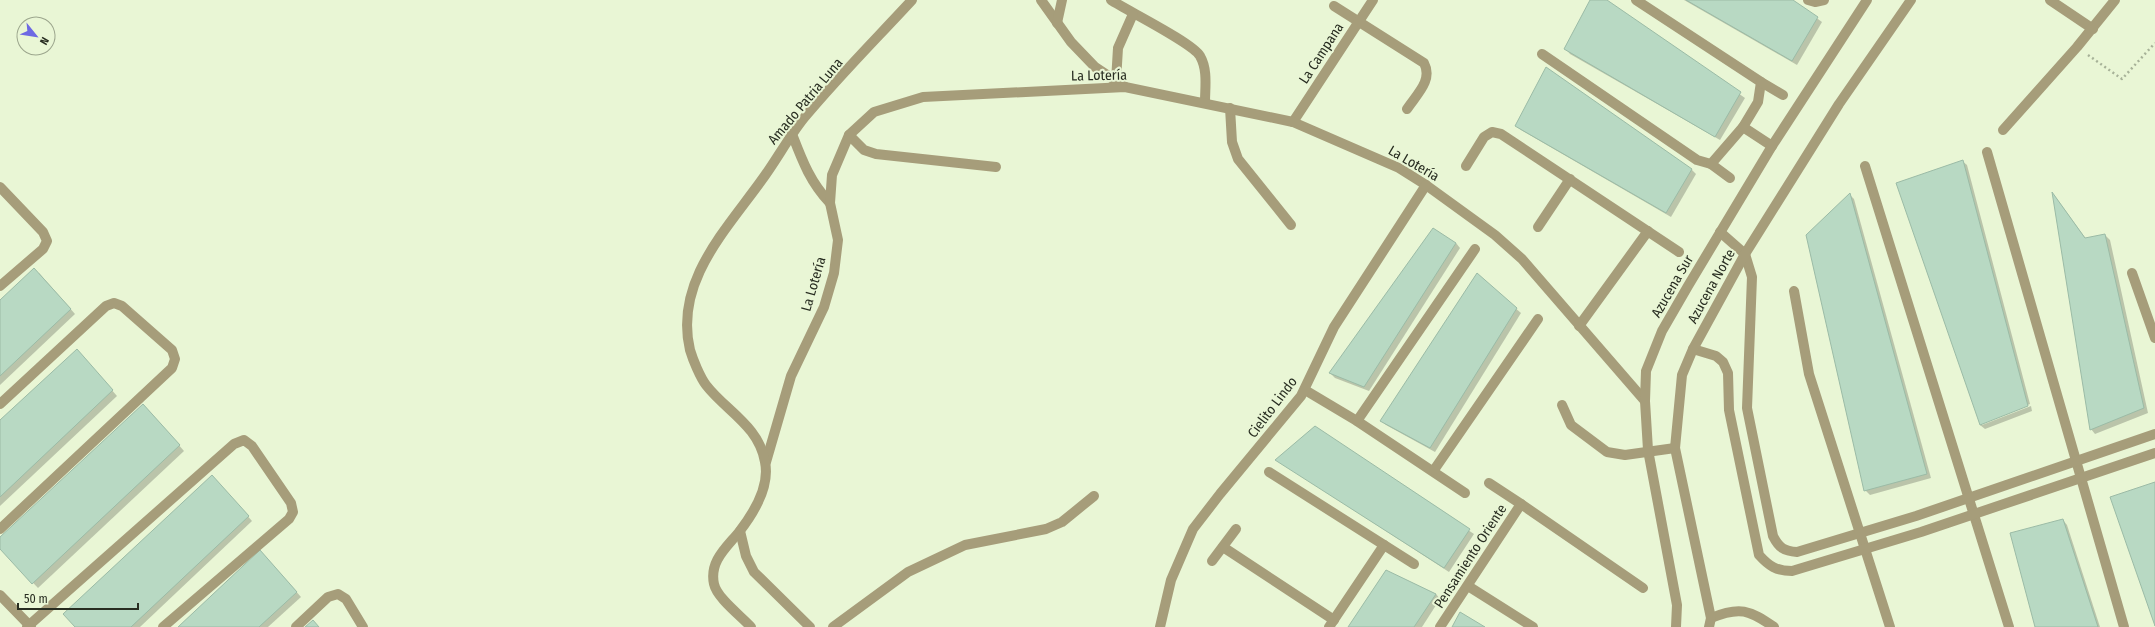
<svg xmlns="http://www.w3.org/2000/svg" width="2155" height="627" font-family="'Fira Sans Condensed',sans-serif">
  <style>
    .shadow { fill: #0003 }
    .building { fill: #b8d9c3; stroke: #9bbba6 }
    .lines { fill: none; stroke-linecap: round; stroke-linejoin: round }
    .path { stroke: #a7b298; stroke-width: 2.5; stroke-dasharray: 2 3; stroke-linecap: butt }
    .minor { stroke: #a69d7a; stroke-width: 10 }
    .labels { text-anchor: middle; stroke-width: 4; stroke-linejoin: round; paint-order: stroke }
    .street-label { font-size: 14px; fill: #282d21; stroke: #e9f6d5 }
  </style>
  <rect width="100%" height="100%" fill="#e9f6d5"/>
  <g class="shadow">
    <polygon points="1591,0 1606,0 1745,98 1720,140 1570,54 1566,49"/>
    <polygon points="1684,0 1792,0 1822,22 1797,65"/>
    <polygon points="1516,126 1691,169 1696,174 1671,217 1521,130"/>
    <polygon points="1962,161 1967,165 2030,404 1982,423 1982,425 2031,406 2032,411 1985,429 1980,425"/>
    <polygon points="1850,195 1854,199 1931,478 1870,495 1865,490"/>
    <polygon points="2054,195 2086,239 2105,235 2110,240 2148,413 2095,434 2091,429"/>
    <polygon points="1456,243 1460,248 1369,391 1335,378 1330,373"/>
    <polygon points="39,273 75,314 0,385 0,301"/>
    <polygon points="1477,275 1521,313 1435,452 1386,425 1381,421"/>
    <polygon points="81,355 117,396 0,506 0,421"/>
    <polygon points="148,410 184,451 38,588 0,548 0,539"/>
    <polygon points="1315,427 1474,534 1449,572 1277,460"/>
    <polygon points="216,480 252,521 140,627 76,627"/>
    <polygon points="2063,520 2067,525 2100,627 2036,627"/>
    <polygon points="265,556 301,597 268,627 179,627"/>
    <polygon points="1386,571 1436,594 1440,599 1422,627 1349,627"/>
  </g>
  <g class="building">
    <polygon points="1590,0 1607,0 1741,92 1715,137 1564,49"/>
    <polygon points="1686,0 1793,0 1818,17 1792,61"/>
    <polygon points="1546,67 1692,169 1666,213 1515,126"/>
    <polygon points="1963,160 2028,406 1980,425 1896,183"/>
    <polygon points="2052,192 2085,238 2105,234 2144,408 2090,430"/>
    <polygon points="1850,193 1927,474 1864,491 1806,235"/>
    <polygon points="1433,228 1456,243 1364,387 1329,373"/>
    <polygon points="34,268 71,309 0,376 0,300"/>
    <polygon points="1477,273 1517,308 1430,448 1380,421"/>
    <polygon points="77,349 113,390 0,497 0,420"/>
    <polygon points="143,404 180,445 32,584 0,549 0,537"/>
    <polygon points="1315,426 1470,529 1444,568 1275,460"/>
    <polygon points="212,475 249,516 131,627 75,627 63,614"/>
    <polygon points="2155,482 2155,626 2110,497"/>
    <polygon points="2063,519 2098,627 2035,627 2010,533"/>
    <polygon points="260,550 297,592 259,627 178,627"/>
    <polygon points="1386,570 1436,594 1414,627 1348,627"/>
    <polygon points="1460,612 1485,627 1452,627"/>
    <polygon points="313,620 319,627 305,627"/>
  </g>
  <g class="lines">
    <polyline class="path" points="2088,55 2122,79 2155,43"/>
    <g class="minor">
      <polyline points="1041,0 1071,42 1095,67 1125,87"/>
      <path d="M1111,0C1128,11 1193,43 1200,56C1208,70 1205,87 1205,102"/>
      <polyline points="1808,0 1815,2 1824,0"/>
      <polyline points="2050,0 2093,29"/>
      <path d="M1334,6L1424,63C1433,80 1417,94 1407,109"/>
      <polyline points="1057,23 1062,0"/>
      <polyline points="1542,54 1697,160 1711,164 1743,127 1758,102 1761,82 1636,0"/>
      <polyline points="1116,81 1118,48 1133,14"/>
      <polyline points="1761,82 1783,95"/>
      <polyline points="1230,108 1232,142 1238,159 1291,225"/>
      <polyline points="1293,122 1373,0"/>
      <polyline points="1743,127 1772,146"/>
      <polyline points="2003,130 2077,47 2115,0"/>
      <path d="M792,134C802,160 810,182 830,203"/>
      <polyline points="849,135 864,150 876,154 996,167"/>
      <polyline points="1987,152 2124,627"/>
      <polyline points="1711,164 1730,178"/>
      <polyline points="1466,166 1484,137 1492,132 1501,134 1679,252"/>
      <polyline points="1865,166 2009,627"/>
      <polyline points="0,187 43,232 47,241 43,249 0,286"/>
      <polyline points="1538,227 1570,179"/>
      <path d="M1720,232L1745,254L1752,277L1747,408L1773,536C1779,548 1784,551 1797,552L1916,516L2155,434"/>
      <polyline points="2132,273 2155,338"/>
      <polyline points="1794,291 1809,374 1890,627"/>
      <polyline points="1579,326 1648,231"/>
      <path d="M1693,349L1716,356L1723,362L1728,373L1729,410L1759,555C1769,566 1776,571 1792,571L1921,532L2155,453"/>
      <polyline points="1305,390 1357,421 1465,493"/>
      <polyline points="0,404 106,306 114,303 122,306 172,350 175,359 172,368 0,529"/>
      <polyline points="1562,405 1571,425 1607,452 1625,455 1675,448"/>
      <polyline points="1357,421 1475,249"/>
      <polyline points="766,462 791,376 824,307 834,273 838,240 830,203 832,175 849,135 874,112 923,97 1125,87 1293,122 1399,168 1426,185 1495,235 1522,259 1645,401"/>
      <polyline points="1434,470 1538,319"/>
      <polyline points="1269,472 1414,564"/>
      <polyline points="1489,483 1521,504"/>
      <polyline points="740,531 746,556 754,572 810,627"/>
      <polyline points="1223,547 1334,620"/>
      <polyline points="1212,561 1236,529"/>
      <polyline points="1468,586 1533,627"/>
      <polyline points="0,595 31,627"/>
      <path d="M1711,618C1740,606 1749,610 1774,627"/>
      <polyline points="27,627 234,444 244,440 252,446 291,503 293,512 289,519 163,627"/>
      <polyline points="296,627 328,597 338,594 346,599 363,627"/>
      <path d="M751,627C741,616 717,598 714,584C709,561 727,547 739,532C753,514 770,486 765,462C759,426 726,411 706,385C700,377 693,360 690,350C674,283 725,231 761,181C776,161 788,138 804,118C838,77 876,39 912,0"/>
      <polyline points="833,627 908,572 965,545 1046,529 1062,522 1094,496"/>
      <polyline points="1160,627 1171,580 1193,529 1220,494 1301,396 1334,327 1426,185"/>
      <polyline points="1329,627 1384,545"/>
      <polyline points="1440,627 1521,504 1643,588"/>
      <polyline points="1676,627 1677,605 1648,450 1645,401 1646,371 1662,331 1688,286 1772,146 1867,0"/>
      <polyline points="1709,627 1711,618 1675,448 1682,375 1693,349 1745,254 1839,104 1911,0"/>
    </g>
  </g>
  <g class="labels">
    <g class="street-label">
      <text transform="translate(1321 53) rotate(-57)" y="5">La Campana</text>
      <text transform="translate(1099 75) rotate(-1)" y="5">La Lotería</text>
      <text transform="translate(805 101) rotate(-50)" y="5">Amado Patria Luna</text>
      <text transform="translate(1414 163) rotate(30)" y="5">La Lotería</text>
      <text transform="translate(813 284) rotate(-74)" y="5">La Lotería</text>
      <text transform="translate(1672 286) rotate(-60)" y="5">Azucena Sur</text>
      <text transform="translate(1711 286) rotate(-61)" y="5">Azucena Norte</text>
      <text transform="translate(1272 407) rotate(-53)" y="5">Cielito Lindo</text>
      <text transform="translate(1470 556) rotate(-57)" y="5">Pensamiento Oriente</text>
    </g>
  </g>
  <g transform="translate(36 36) rotate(120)"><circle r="19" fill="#e9f6d5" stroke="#9ca68d"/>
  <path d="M0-3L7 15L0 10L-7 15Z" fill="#6d69e3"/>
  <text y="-6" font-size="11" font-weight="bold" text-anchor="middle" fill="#282d21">N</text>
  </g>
  <path d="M18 603v6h120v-6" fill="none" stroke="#282d21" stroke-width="2"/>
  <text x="24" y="603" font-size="12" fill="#282d21" stroke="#e9f6d5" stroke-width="3" paint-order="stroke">50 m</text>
</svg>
